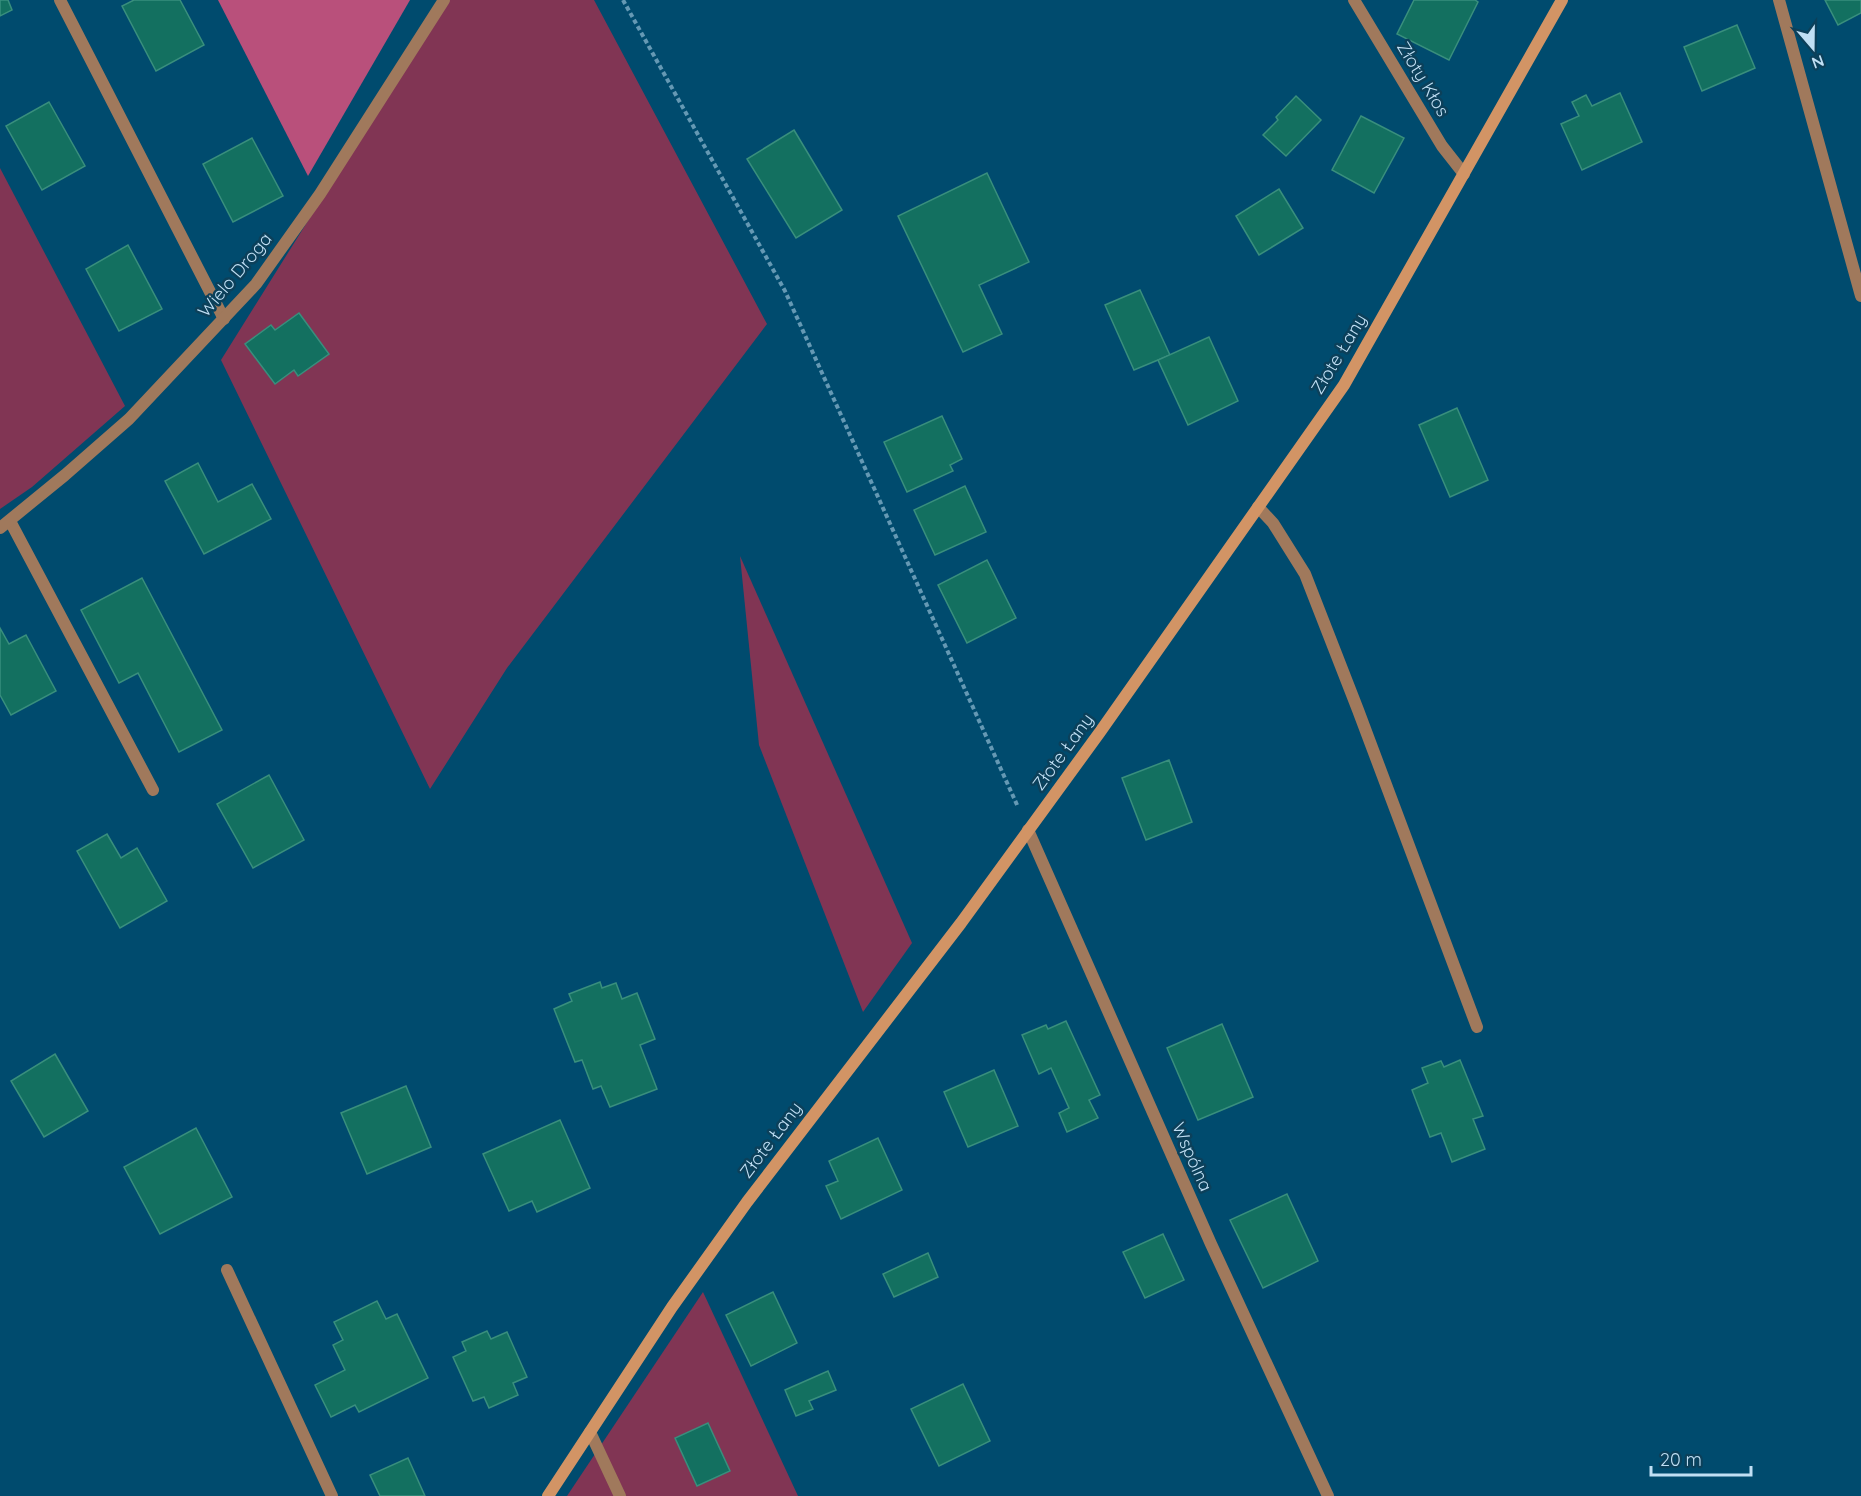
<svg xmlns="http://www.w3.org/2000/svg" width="1861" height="1496" font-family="Quicksand,sans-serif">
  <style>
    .green { fill: #813554 }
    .forest { fill: #b9507b }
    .building { fill: #137060; stroke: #398f7d; stroke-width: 1.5 }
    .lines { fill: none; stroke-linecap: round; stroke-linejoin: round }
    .path { stroke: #6599b4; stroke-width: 4; stroke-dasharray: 4.5 3; stroke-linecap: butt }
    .lane { stroke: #a0795c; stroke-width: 12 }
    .street { stroke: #a0795c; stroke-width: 12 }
    .secondary { stroke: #d29465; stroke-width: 12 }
    .labels { text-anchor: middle; stroke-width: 5; stroke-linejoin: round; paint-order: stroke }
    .street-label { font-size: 18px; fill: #c0dff4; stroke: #0c405a }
  </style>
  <rect width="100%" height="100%" fill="#004b6e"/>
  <g class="green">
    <polygon points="446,0 594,0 767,324 507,668 430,789 221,360"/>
    <polygon points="0,168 125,406 32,487 0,509"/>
    <polygon points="740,556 912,943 863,1012 759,745"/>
    <polygon points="703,1292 798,1496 567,1496"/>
  </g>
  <polygon class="forest" points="218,0 410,0 308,176"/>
  <g class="building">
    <polygon points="0,0 8,0 12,10 0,16"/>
    <polygon points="134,0 180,0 204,45 156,71 122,6"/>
    <polygon points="1414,0 1475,0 1478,2 1449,60 1397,34"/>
    <polygon points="1825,0 1861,0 1861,13 1838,25"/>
    <polygon points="1737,25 1755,68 1702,91 1684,47"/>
    <polygon points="1620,93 1642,142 1582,170 1561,124 1579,116 1572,102 1586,95 1592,106"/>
    <polygon points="1296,96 1321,120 1286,156 1263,135 1278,120 1276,117"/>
    <polygon points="49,102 85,166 42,190 6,126"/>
    <polygon points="1361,116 1404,138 1374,193 1332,170"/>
    <polygon points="794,130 842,210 796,238 747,159"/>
    <polygon points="252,138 283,196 233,222 203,164"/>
    <polygon points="987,173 1029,262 979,285 1002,334 963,352 898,216"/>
    <polygon points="1279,189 1303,228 1259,255 1236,216"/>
    <polygon points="128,245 162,309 119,331 86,269"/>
    <polygon points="1140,290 1170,355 1134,370 1105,305"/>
    <polygon points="299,313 329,354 298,376 294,370 275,384 245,344 271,325 275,330"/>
    <polygon points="1209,337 1238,401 1188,425 1158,360"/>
    <polygon points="1457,408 1488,480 1450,497 1419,425"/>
    <polygon points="942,416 962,459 950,465 953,471 907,492 884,442"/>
    <polygon points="198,463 218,502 252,484 271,519 204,554 165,481"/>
    <polygon points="965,486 986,532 935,555 914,510"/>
    <polygon points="987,560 1016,618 967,643 938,585"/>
    <polygon points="142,578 222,730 179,752 138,673 119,683 81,610"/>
    <polygon points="0,628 9,644 26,635 56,691 11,715 0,695"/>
    <polygon points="1169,760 1192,822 1146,840 1122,778"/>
    <polygon points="269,775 304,840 253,868 217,804"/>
    <polygon points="107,834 121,858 137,848 167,901 120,928 77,851"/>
    <polygon points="600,982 602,988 616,983 622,999 637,993 655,1039 640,1045 657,1089 610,1107 601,1086 593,1089 582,1060 575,1062 554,1009 572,1001 569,994"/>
    <polygon points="1066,1021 1100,1095 1089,1100 1098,1118 1067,1132 1059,1113 1069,1108 1051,1068 1039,1074 1022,1035 1046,1025 1048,1029"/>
    <polygon points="1222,1024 1253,1097 1198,1120 1167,1048"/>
    <polygon points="55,1054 88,1111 44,1137 11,1081"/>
    <polygon points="1460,1060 1483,1116 1473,1119 1485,1149 1452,1162 1441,1133 1430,1137 1412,1090 1428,1083 1422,1068 1441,1061 1444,1067"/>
    <polygon points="994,1070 1018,1126 968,1147 944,1092"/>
    <polygon points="406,1086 431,1147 367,1174 341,1113"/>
    <polygon points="560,1120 590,1188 537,1212 532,1201 509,1211 483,1154"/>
    <polygon points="196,1128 232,1197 160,1234 124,1167"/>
    <polygon points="878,1138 902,1190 841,1219 826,1186 838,1181 829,1161"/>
    <polygon points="1287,1194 1318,1261 1263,1288 1230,1220"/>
    <polygon points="1163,1234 1184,1280 1145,1298 1123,1252"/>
    <polygon points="928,1253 938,1277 894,1297 883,1274"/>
    <polygon points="773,1292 797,1343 751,1366 726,1315"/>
    <polygon points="377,1301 386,1319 397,1314 428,1378 359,1412 355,1405 331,1417 315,1385 345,1370 333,1345 343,1340 334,1322"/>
    <polygon points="487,1331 491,1339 507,1332 527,1377 513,1383 518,1395 489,1408 484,1397 473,1401 453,1357 466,1351 462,1342"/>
    <polygon points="828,1371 836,1390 809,1401 813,1409 796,1416 785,1390"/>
    <polygon points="963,1384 990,1441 939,1466 911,1409"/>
    <polygon points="708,1423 730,1471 697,1486 675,1438"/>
    <polygon points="408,1458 425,1496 380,1496 370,1475"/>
  </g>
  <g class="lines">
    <polyline class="path" points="623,0 785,291 1018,807"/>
    <g class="lane">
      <polyline points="60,0 224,319"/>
      <polyline points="1779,0 1861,296"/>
      <polyline points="1258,507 1273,523 1305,574 1358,710 1477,1027"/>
      <polyline points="10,521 153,790"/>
      <polyline points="227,1270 332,1496"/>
      <polyline points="590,1432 620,1496"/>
    </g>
    <g class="street">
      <polyline points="1354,0 1442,146 1464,174"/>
      <polyline points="0,528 65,475 129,419 256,284 320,194 444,0"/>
      <polyline points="1028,830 1211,1244 1328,1496"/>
    </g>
    <polyline class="secondary" points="548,1496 672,1307 747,1202 961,923 1100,732 1344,385 1562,0"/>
  </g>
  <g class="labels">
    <g class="street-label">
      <text transform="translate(1423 79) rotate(59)" y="6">Złoty Kłos</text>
      <text transform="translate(235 275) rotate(-50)" y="6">Wielo Droga</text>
      <text transform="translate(1339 354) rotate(-59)" y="6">Złote Łany</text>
      <text transform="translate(1063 752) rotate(-54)" y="6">Złote Łany</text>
      <text transform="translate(771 1140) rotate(-53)" y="6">Złote Łany</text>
      <text transform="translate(1192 1157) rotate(66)" y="6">Wspólna</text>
    </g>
  </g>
  <g transform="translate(1813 48) rotate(160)" stroke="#0c405a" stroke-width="4.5" paint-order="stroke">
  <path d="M0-4.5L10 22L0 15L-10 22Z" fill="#c0dff4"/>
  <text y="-9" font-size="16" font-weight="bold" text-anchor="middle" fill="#c0dff4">N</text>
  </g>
  <path d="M1651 1466v9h100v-9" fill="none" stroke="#c0dff4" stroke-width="3"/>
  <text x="1660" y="1466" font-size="18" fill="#c0dff4" stroke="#0c405a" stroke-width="4.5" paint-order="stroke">20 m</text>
</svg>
